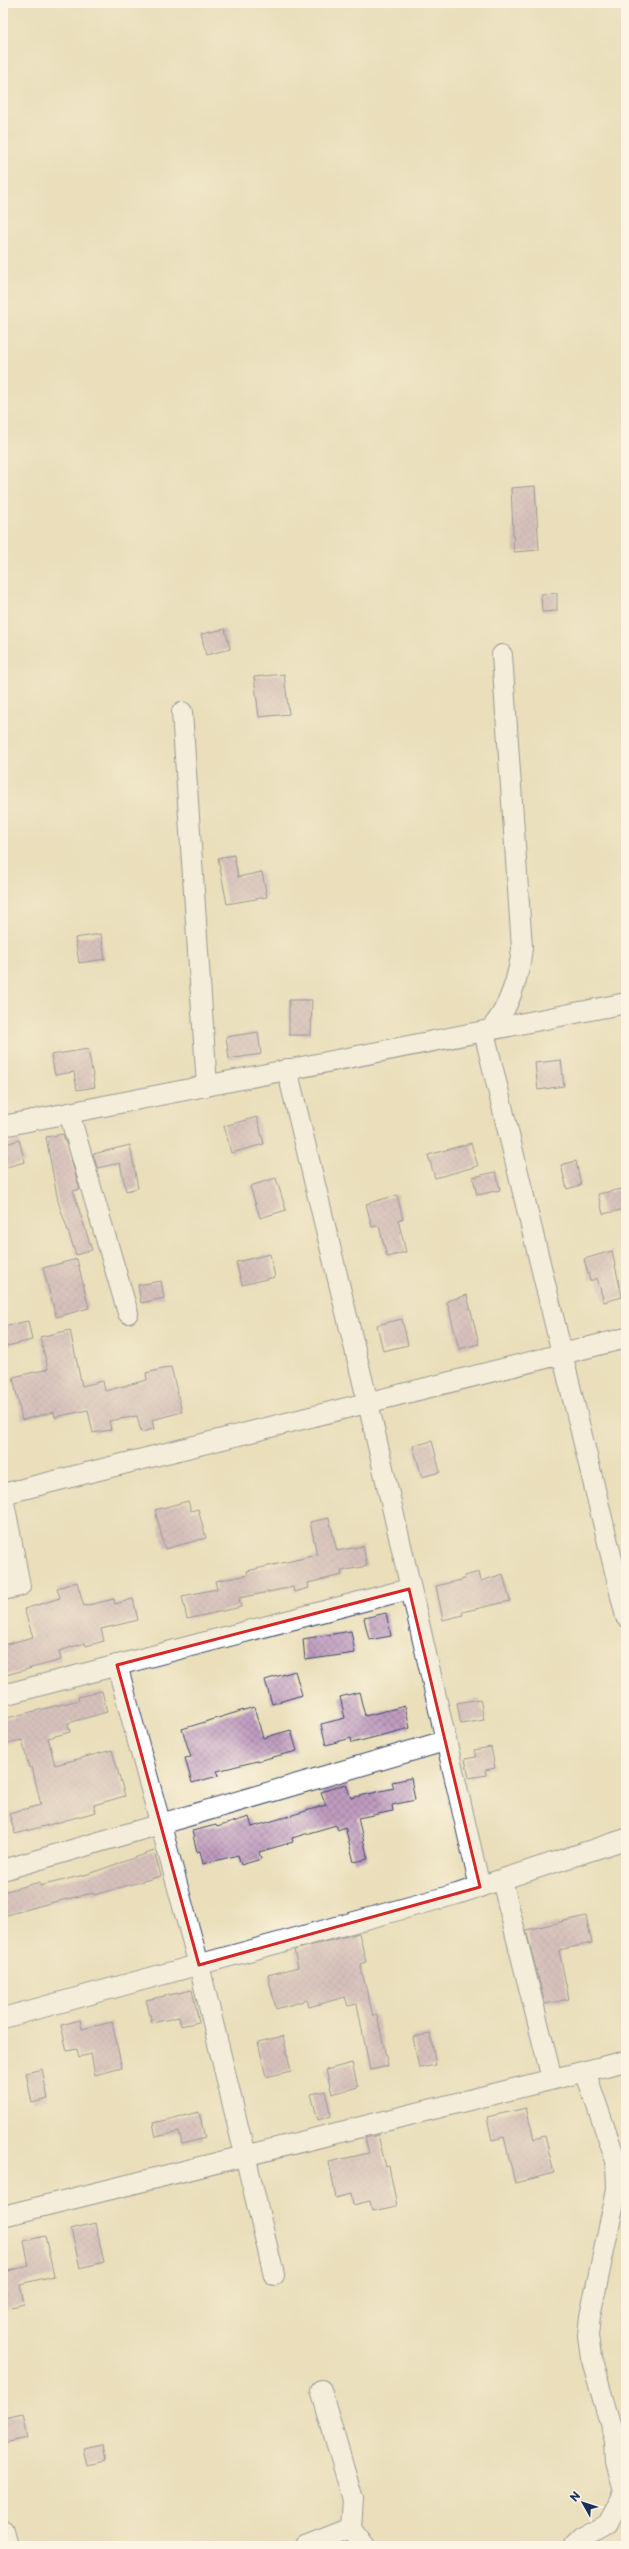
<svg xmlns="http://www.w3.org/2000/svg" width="629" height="2549" font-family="'Playpen Sans',sans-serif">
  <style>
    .building { fill: url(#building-cross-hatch) }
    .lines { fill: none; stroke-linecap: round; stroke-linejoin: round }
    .minor-casing { stroke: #3a496c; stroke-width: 22 }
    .minor { stroke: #fff; stroke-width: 20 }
    .marked { fill: none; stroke: #d62828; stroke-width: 3; stroke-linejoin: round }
  </style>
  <defs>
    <pattern id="building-cross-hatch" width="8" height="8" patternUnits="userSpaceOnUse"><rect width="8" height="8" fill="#bf9bbf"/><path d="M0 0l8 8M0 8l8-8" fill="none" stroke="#9a7f9e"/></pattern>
  </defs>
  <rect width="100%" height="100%" fill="#fcf5e5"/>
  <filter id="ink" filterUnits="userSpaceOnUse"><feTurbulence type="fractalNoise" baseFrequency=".025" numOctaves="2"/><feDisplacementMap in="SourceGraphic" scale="8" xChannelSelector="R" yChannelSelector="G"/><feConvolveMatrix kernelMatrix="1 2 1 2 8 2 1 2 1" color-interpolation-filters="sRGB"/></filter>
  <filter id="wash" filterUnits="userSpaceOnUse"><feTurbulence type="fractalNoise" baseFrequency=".012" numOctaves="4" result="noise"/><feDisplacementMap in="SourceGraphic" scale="16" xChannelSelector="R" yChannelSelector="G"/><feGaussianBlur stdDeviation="0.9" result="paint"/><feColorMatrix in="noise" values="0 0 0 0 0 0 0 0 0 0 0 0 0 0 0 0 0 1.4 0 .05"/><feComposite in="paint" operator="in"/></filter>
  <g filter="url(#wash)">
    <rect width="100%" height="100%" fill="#eadfba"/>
    <g id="blocks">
      <g class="building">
        <polygon points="535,486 539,550 514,552 511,488"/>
        <polygon points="557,593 557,611 542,612 541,594"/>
        <polygon points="225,629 230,649 206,655 201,634"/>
        <polygon points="284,674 289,714 259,717 254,677"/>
        <polygon points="234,855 238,877 262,872 267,897 227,904 218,858"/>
        <polygon points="101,934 105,959 79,963 75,938"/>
        <polygon points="289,1000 312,1000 311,1035 289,1035"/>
        <polygon points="258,1032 261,1054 229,1059 226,1037"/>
        <polygon points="88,1049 95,1087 77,1090 74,1072 55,1075 51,1055"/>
        <polygon points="561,1060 564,1086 538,1090 535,1063"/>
        <polygon points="257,1117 264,1144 231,1153 224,1126"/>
        <polygon points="63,1134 80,1189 73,1191 92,1250 76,1255 58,1201 46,1137"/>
        <polygon points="19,1140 25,1162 3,1168 3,1145"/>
        <polygon points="471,1143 478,1166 435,1178 428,1155"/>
        <polygon points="130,1145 138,1188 126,1191 120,1163 97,1168 93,1154"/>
        <polygon points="576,1161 581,1185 567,1189 561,1165"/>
        <polygon points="496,1172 500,1190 477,1195 473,1177"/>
        <polygon points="276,1178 286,1210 260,1218 250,1186"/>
        <polygon points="622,1189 626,1209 603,1214 598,1194"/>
        <polygon points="397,1195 403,1219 398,1220 406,1252 387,1257 379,1226 372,1227 366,1204"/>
        <polygon points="612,1251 622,1297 604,1302 597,1278 590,1281 584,1259"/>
        <polygon points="270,1254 275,1277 242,1285 236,1262"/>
        <polygon points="77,1259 89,1308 56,1317 43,1268"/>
        <polygon points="161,1281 164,1298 141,1303 138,1285"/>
        <polygon points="467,1295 479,1344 459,1349 447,1301"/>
        <polygon points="402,1319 408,1345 383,1351 377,1325"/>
        <polygon points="28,1321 32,1340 3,1347 3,1326"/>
        <polygon points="70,1330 82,1386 103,1381 105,1391 147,1380 146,1373 171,1367 182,1412 152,1420 154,1429 141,1432 137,1416 109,1421 111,1430 93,1433 88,1410 55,1417 54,1412 22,1420 13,1377 48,1369 40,1337"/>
        <polygon points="432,1441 440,1472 422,1477 413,1446"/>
        <polygon points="188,1501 191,1511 198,1509 206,1538 165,1549 155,1510"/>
        <polygon points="329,1518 337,1551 363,1546 367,1566 341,1571 342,1575 308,1583 309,1588 294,1592 293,1587 239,1598 241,1607 187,1619 182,1596 217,1589 215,1581 248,1575 247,1571 317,1555 310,1522"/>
        <polygon points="479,1572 481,1581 503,1574 510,1601 462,1612 463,1615 443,1620 436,1586 465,1579 464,1576"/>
        <polygon points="77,1582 84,1606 114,1599 115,1604 133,1599 138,1620 101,1629 104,1641 86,1646 85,1643 59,1651 61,1660 6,1675 3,1665 3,1645 33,1637 24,1609 60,1598 57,1588"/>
        <polygon points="386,1613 391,1636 369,1640 364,1618"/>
        <polygon points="351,1631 355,1653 305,1660 303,1639"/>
        <polygon points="295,1671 302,1695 272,1704 265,1680"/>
        <polygon points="102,1691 107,1712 68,1723 70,1732 48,1738 55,1765 112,1750 125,1796 94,1805 96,1812 15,1834 9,1813 41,1805 32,1767 29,1768 22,1740 3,1744 3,1719 79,1700 78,1697"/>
        <polygon points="359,1692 365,1716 405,1706 410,1728 352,1743 351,1738 326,1745 321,1724 345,1718 340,1697"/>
        <polygon points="480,1699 484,1720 461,1724 457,1703"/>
        <polygon points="254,1707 263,1738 291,1730 297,1751 217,1771 218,1776 192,1783 185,1758 191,1757 182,1729"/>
        <polygon points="491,1747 495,1768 485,1770 486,1775 469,1778 465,1759 476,1757 474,1750"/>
        <polygon points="411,1778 415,1800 392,1805 393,1811 358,1818 368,1859 354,1862 345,1827 338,1830 336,1825 292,1838 293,1842 259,1852 261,1859 241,1865 238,1855 203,1864 200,1851 197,1852 192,1831 216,1825 217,1827 249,1817 252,1827 326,1805 321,1792 346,1784 351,1798 394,1788 392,1782"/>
        <polygon points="154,1851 161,1876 94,1895 93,1893 54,1902 3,1916 3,1892 40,1882 40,1886 88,1874"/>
        <polygon points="586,1916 592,1943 559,1950 569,1999 545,2004 526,1930"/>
        <polygon points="359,1933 366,1962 360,1964 373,2016 377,2015 388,2066 370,2070 357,2004 348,2006 345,1997 309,2007 307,2000 276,2009 268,1975 298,1967 294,1950"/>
        <polygon points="192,1990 199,2022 181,2026 179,2017 152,2023 146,2000"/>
        <polygon points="80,2020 82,2029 112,2022 122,2068 95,2075 91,2054 79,2057 77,2049 67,2051 61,2025"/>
        <polygon points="430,2034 436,2065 419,2068 413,2037"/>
        <polygon points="283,2036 291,2071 266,2077 258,2042"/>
        <polygon points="352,2063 358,2087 332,2094 326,2070"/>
        <polygon points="42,2069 48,2099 32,2103 26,2073"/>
        <polygon points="325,2091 331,2116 318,2120 311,2094"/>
        <polygon points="526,2108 534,2139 545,2136 554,2173 515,2183 504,2137 492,2140 487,2117"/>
        <polygon points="199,2112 205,2138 182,2144 179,2132 156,2137 153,2123"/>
        <polygon points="378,2135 386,2167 389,2166 397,2206 372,2211 370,2201 353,2205 351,2194 336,2198 329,2162 369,2153 365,2138"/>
        <polygon points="95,2223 104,2262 80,2268 71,2229"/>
        <polygon points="45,2236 54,2276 20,2284 24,2304 3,2309 3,2272 29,2266 24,2241"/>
        <polygon points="23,2414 28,2438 3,2443 3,2418"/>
        <polygon points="102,2444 105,2461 87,2465 83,2448"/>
      </g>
    </g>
  </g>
  <g filter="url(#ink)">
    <use href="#blocks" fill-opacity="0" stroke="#3a496c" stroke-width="1"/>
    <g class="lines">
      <g class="minor-casing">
        <g id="minor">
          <polyline points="182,712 207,1086"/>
          <path d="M489,1031C509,1010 519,976 522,948L502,655"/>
          <polyline points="484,1032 626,1617"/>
          <polyline points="287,1069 368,1403 480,1887"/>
          <polyline points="69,1113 128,1313"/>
          <polyline points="3,1126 626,1003"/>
          <polyline points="3,1494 626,1338"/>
          <polyline points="3,1497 20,1586 3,1590"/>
          <polyline points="117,1665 199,1965 274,2275"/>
          <polyline points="3,1695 409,1589"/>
          <polyline points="3,1870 445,1741"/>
          <polyline points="502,1880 552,2079"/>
          <polyline points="3,2018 457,1894 626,1839"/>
          <polyline points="3,2216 626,2061"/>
          <polyline points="321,2390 353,2500 351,2528 365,2546"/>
          <polyline points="3,2531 7,2546"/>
          <polyline points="305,2546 351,2528"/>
          <polyline points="574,2546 581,2539 608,2524 624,2491 616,2463 615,2441 591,2357 588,2336 590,2316 617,2189 616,2161 585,2071"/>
        </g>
      </g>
      <use href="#minor" class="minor"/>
    </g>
  </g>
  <path d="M0 0H629V2549H0ZM409,1589L480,1887L199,1965L117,1665Z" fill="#eadfba" fill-opacity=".55" fill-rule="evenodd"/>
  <path class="marked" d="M409,1589L480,1887L199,1965L117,1665Z"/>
  <rect width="629" height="2549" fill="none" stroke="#fcf5e5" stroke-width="16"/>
  <g transform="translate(583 2503) rotate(309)" stroke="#fcf5e5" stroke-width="3" paint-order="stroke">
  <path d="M0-3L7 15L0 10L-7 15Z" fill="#1b2f5e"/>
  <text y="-6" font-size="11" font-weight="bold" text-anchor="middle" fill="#1b2f5e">N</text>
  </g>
</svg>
